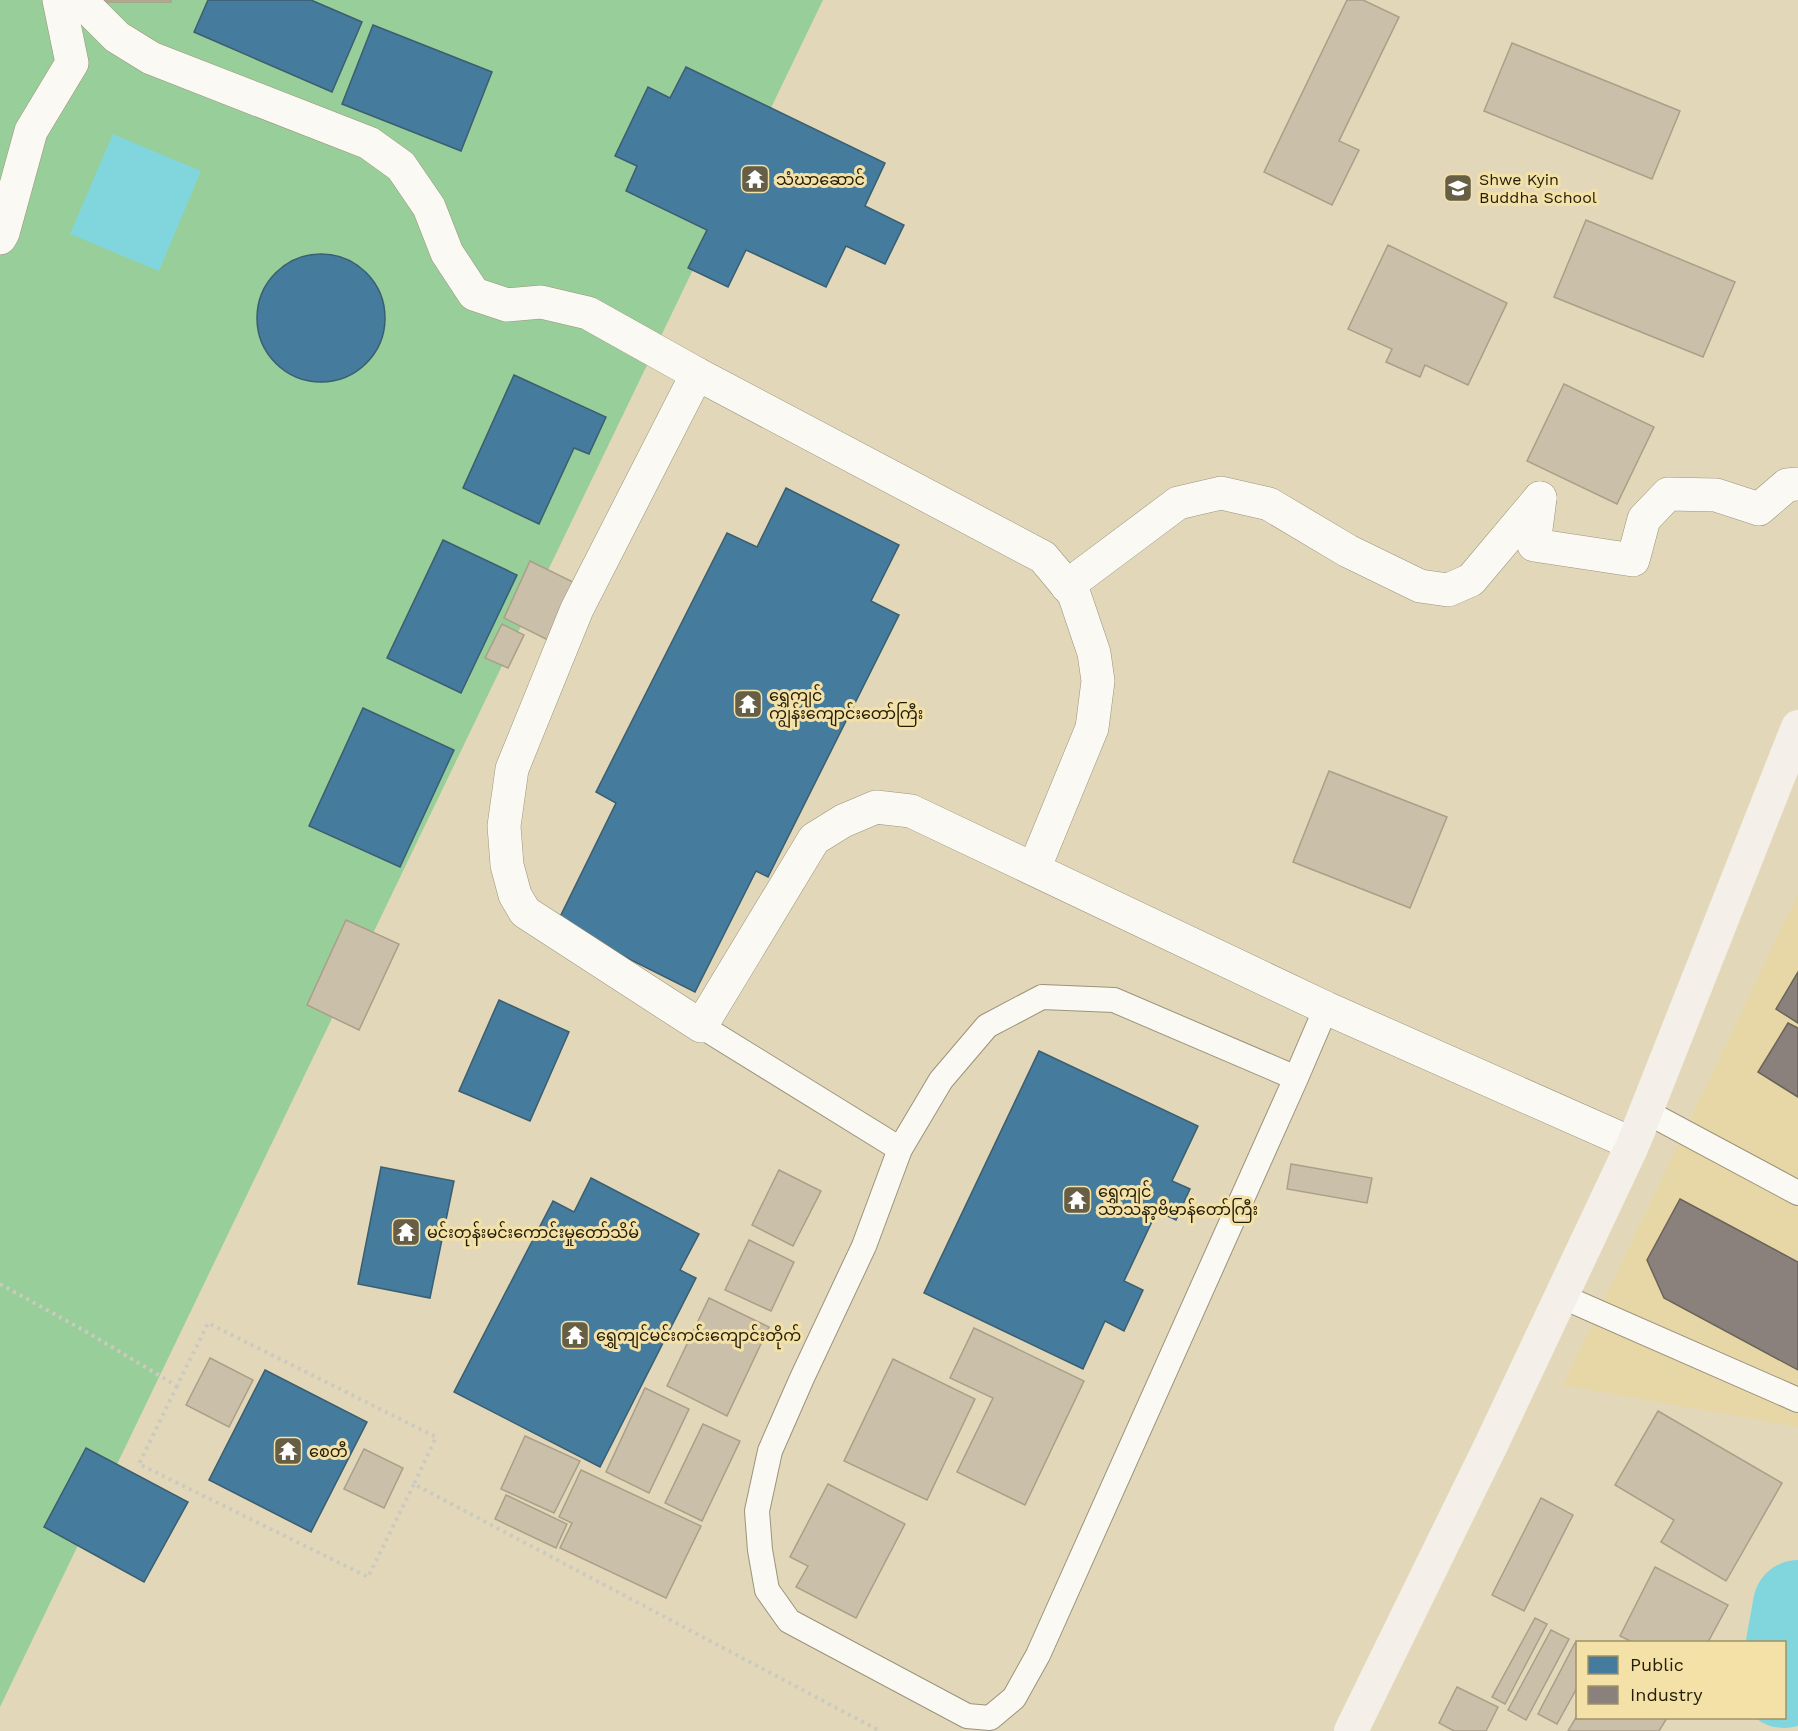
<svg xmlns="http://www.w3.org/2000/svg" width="1798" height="1731" font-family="'Work Sans','Noto Sans Myanmar',sans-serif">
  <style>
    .built { fill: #e8d7a6 }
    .forest { fill: #98ce99 }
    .water { fill: #81d6dd }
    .public { fill: #457b9d; stroke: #3b5e70; stroke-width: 1.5 }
    .industry { fill: #8a817c; stroke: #6b6359; stroke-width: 1.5 }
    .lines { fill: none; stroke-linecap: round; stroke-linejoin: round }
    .river { stroke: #81d6dd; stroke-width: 90 }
    .building { fill: #cabfa8; stroke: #aa9f89; stroke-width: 1.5 }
    .lane-casing { stroke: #9b937b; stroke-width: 26 }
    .street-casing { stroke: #9b937b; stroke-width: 34 }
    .primary-casing { stroke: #f2ede0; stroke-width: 34 }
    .path { stroke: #cccac0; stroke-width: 4; stroke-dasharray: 3 4.5; stroke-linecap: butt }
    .lane { stroke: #fbf9f4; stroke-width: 24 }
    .street { stroke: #fbf9f4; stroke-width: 33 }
    .primary { stroke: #f4efe9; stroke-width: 33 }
    .labels { text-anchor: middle; stroke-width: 6; stroke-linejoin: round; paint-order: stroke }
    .poi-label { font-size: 16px; fill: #231c06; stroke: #f3e1a8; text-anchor: start }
  </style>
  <rect width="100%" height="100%" fill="#e2d8b9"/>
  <polygon class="built" points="1798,894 1798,1427 1563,1385"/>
  <polygon class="forest" points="0,0 823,0 0,1707"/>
  <polygon class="water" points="113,134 201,171 159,271 70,234"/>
  <g class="public">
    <polygon points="208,0 311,0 362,22 332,92 194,32"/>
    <polygon points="373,25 492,72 461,151 342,104"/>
    <polygon points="686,67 885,163 865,206 904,225 885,264 846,246 826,287 746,250 728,287 688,268 707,230 626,191 637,166 615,156 648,87 670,98"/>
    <circle cx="321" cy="318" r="64"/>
    <polygon points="514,375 606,417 589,454 574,448 539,524 463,488"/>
    <polygon points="786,488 899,545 871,601 899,615 768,877 756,871 695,992 557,923 616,803 596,792 727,533 757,547"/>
    <polygon points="443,540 517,575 461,693 387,658"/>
    <polygon points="363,708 454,750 400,867 309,826"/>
    <polygon points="499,1000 569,1032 530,1121 459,1091"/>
    <polygon points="1039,1051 1198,1126 1172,1181 1190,1189 1176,1220 1157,1211 1124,1281 1143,1290 1124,1331 1105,1321 1083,1369 924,1293"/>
    <polygon points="381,1167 454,1181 430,1298 358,1284"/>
    <polygon points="591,1178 699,1234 680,1270 696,1278 600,1467 454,1392 553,1201 574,1212"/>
    <polygon points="265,1370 367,1422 311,1532 209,1480"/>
    <polygon points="86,1448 188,1502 144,1582 44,1527"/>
  </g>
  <g class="industry">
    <polygon points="1798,972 1798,1023 1776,1009"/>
    <polygon points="1788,1023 1798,1028 1798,1097 1758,1072"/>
    <polygon points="1680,1199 1798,1262 1798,1370 1664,1298 1647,1260"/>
  </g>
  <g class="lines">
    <polyline class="river" points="1784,1683 1798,1605"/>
  </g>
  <g class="building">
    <rect x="104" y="0" width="67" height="2"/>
    <polygon points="1347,0 1363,0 1399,17 1339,141 1359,150 1332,205 1264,172"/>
    <polygon points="1512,43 1680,111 1652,179 1484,111"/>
    <polygon points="1586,220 1735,282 1703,357 1554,297"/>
    <polygon points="1388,245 1507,303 1468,385 1425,365 1420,377 1386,362 1392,349 1348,329"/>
    <polygon points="1564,384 1654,427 1617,504 1527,461"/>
    <polygon points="530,561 575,583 548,640 504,618"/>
    <polygon points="502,624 524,635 508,668 485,658"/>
    <polygon points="1329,771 1447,817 1410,908 1293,862"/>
    <polygon points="346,920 399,944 359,1030 307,1005"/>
    <polygon points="1291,1164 1372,1178 1367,1203 1287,1189"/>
    <polygon points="779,1170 821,1191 793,1246 752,1225"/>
    <polygon points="749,1240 794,1262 771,1311 725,1290"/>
    <polygon points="709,1298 769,1327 727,1416 667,1386"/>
    <polygon points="974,1328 1084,1381 1025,1505 957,1472 993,1398 950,1378"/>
    <polygon points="210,1358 253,1380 229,1427 186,1405"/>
    <polygon points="893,1359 975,1399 927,1500 844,1461"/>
    <polygon points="645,1388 689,1409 649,1493 606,1472"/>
    <polygon points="1658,1411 1782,1483 1726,1581 1661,1542 1674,1520 1615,1485"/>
    <polygon points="703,1424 740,1441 702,1521 665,1503"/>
    <polygon points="525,1436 580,1461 554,1513 501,1489"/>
    <polygon points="364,1449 403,1468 384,1508 344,1489"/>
    <polygon points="581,1470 701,1526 666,1598 560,1548 572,1523 559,1517"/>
    <polygon points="828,1484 905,1524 856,1618 796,1587 808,1566 790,1557"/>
    <polygon points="506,1495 567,1524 556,1548 495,1519"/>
    <polygon points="1541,1498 1573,1515 1524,1611 1492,1595"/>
    <polygon points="1655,1567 1728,1605 1708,1642 1632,1642 1620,1636"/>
    <polygon points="1535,1618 1547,1624 1505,1704 1492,1697"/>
    <polygon points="1551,1630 1569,1639 1526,1720 1508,1710"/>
    <polygon points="1575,1643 1578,1644 1578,1686 1557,1724 1538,1714"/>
    <polygon points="1457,1687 1498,1707 1486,1731 1454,1731 1439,1723"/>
    <polygon points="1578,1714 1578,1718 1667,1718 1659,1731 1568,1731"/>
  </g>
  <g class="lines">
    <g class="lane-casing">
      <g id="lane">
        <polyline points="701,1026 900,1149"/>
        <polyline points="1296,1078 1114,1000 1042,997 987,1026 941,1080 900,1149 864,1246 802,1378 770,1451 757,1511 760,1550 767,1590 789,1621 967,1716 990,1718 1014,1698 1038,1655 1296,1078 1326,1008"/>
        <polyline points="1645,1111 1798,1193"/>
        <polyline points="1561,1296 1798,1400"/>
      </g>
    </g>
    <g class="street-casing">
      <g id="street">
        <polyline points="84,0 88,8 117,37 151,58 369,143 401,166 429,207 447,253 474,294 507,305 541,302 588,313 697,374 1043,557 1074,594 1094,653 1098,681 1092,728 1034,869"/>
        <polyline points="0,238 3,233 31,131 72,63 59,0"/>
        <polyline points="697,374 577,609 512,769 504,826 507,865 515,895 525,912 701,1026 814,839 843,821 876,807 911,811 1326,1008 1633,1144"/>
        <polyline points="1540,498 1534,545 1633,560 1644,519 1668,494 1716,495 1759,509 1787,485 1798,484"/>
        <polyline points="1067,586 1178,503 1221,493 1269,504 1348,551 1420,586 1448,590 1471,580 1540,498"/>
      </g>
    </g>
    <g class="primary-casing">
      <polyline id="primary" points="1351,1731 1491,1445 1633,1144 1798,727"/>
    </g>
    <g class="path">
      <polyline points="0,1284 85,1331 177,1386 208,1323 436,1437 414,1484 880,1731"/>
      <polyline points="177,1386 139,1464 368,1577 414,1484"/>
    </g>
    <use href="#lane" class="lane"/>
    <use href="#street" class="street"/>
    <use href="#primary" class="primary"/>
  </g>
  <defs>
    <g id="temple-square" transform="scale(1.5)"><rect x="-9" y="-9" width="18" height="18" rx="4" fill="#665e45" stroke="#f3e1a8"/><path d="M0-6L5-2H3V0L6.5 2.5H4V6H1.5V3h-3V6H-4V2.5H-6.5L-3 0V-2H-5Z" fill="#fff"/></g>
    <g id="school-square" transform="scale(1.5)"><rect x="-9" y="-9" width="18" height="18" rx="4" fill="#665e45" stroke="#f3e1a8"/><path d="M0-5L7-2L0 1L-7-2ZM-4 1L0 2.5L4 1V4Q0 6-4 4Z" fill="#fff"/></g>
  </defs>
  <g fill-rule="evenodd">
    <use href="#temple-square" x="755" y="179"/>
    <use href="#school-square" x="1458" y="188"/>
    <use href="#temple-square" x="748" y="704"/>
    <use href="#temple-square" x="1077" y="1200"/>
    <use href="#temple-square" x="406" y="1232"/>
    <use href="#temple-square" x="575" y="1335"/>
    <use href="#temple-square" x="288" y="1451"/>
  </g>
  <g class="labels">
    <g class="poi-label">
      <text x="776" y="185">သံဃာဆောင်</text>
      <text x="1479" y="185">Shwe Kyin<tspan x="1479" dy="18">Buddha School</tspan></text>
      <text x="769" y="701">ရွှေကျင်<tspan x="769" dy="18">ကျွန်းကျောင်းတော်ကြီး</tspan></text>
      <text x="1098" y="1197">ရွှေကျင်<tspan x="1098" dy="18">သာသနာ့ဗိမာန်တော်ကြီး</tspan></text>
      <text x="427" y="1238">မင်းတုန်းမင်းကောင်းမှုတော်သိမ်</text>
      <text x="596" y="1341">ရွှေကျင်မင်းကင်းကျောင်းတိုက်</text>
      <text x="309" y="1457">စေတီ</text>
    </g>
  </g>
  <rect x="1576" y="1641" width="210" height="78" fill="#f3e1a8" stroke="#a09267" stroke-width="1.5"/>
  <rect x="1588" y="1656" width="30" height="18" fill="#457b9d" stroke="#a09267" stroke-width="1.5"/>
  <text x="1630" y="1671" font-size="18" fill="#231c06">Public</text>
  <rect x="1588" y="1686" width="30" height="18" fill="#8a817c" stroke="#a09267" stroke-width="1.5"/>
  <text x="1630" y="1701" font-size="18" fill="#231c06">Industry</text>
</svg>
